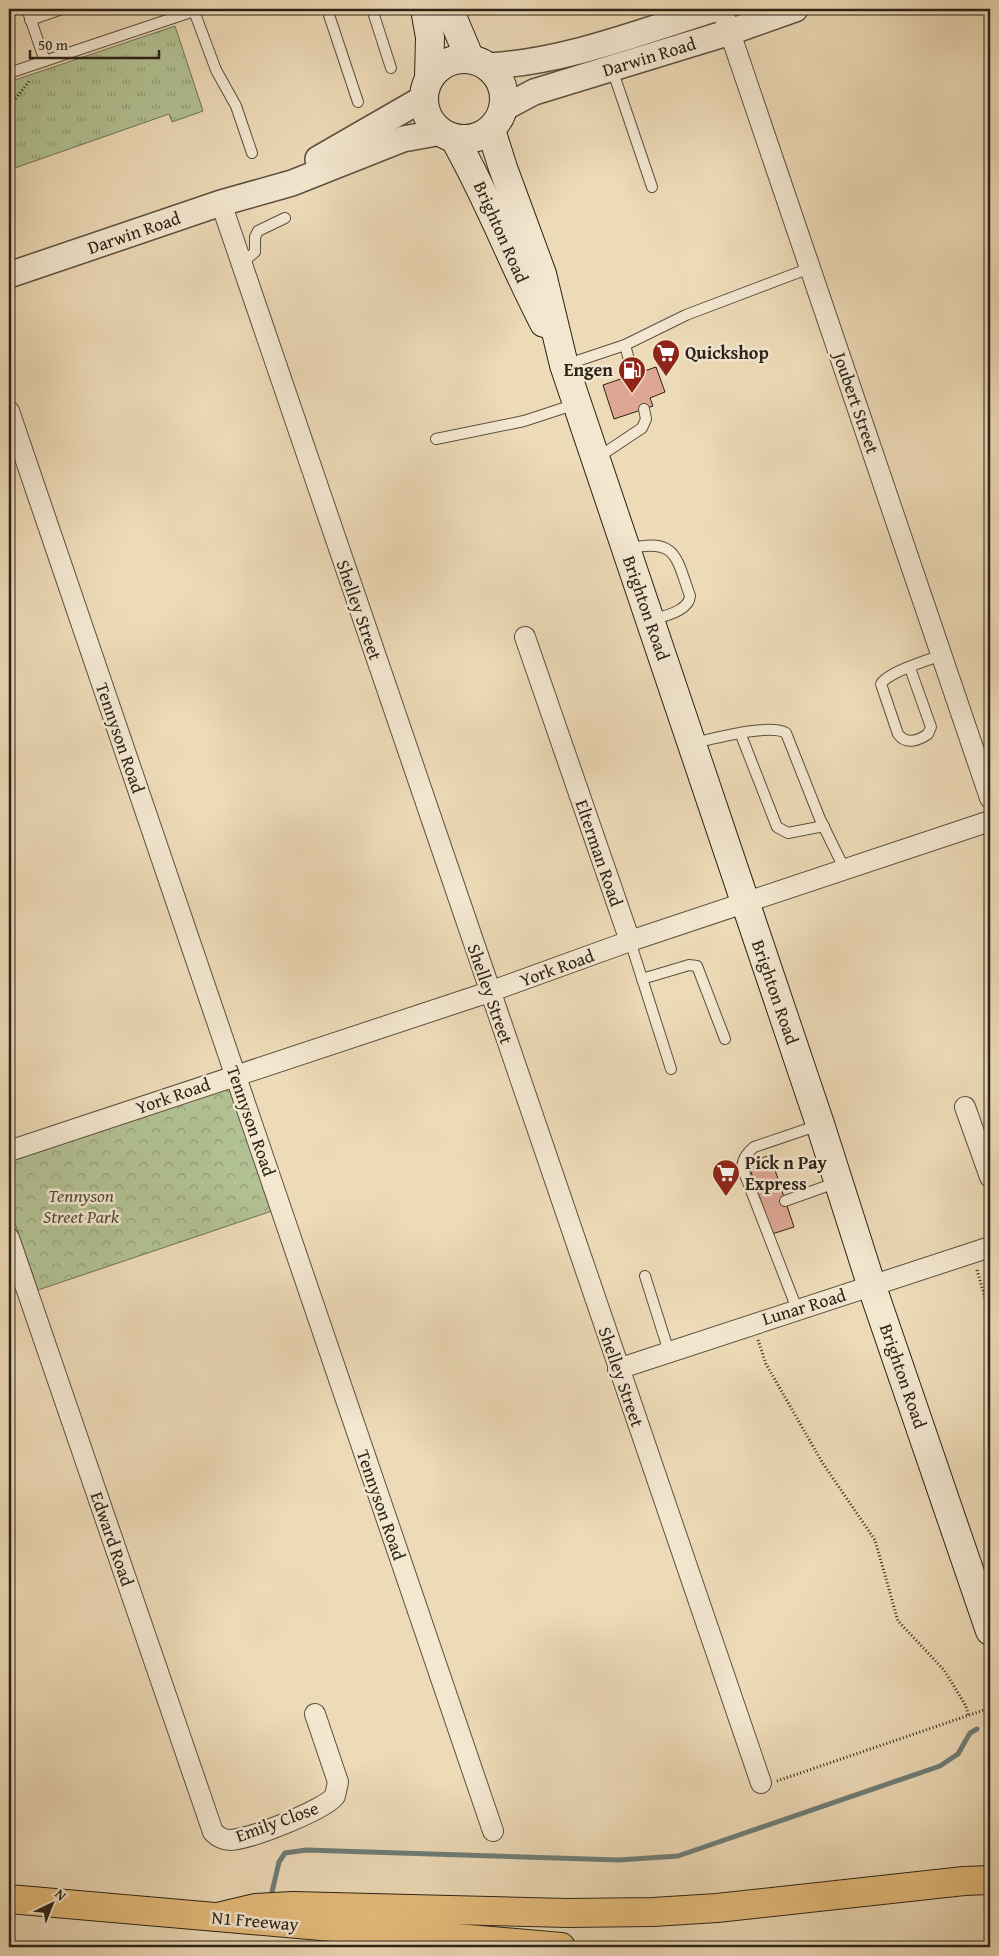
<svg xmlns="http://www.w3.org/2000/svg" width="999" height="1956" font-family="'Gentium Book Plus',serif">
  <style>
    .grass { fill: url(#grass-tufts); stroke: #6e7256 }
    .park { fill: url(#park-crowns); stroke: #6e7256 }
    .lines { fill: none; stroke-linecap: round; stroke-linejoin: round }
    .stream { stroke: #6e7d77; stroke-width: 5 }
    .building { fill: #dea794; stroke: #2b2218 }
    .service-casing { stroke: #5c5040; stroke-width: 12 }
    .minor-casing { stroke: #5c5040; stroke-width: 22 }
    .tertiary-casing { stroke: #5c5040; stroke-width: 28 }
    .secondary-casing { stroke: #2b2218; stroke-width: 30 }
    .motorway-casing { stroke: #2b2218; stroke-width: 30 }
    .path { stroke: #2b2218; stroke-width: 3; stroke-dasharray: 1 2.5; stroke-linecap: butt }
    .service { stroke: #f3e7d0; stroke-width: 10 }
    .minor { stroke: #f3e7d0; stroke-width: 20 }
    .tertiary { stroke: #f3e7d0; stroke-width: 25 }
    .secondary { stroke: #f3e7d0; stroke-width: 28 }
    .motorway { stroke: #e6bd7c; stroke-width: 28 }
    .labels { text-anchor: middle; stroke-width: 5; stroke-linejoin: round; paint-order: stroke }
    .street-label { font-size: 18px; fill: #2b2218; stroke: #f3e7d0 }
    .poi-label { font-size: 18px; font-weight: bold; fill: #2b2218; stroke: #f3e7d0; text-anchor: start }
    .park-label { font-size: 18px; font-style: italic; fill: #4d4a37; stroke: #f3e7d0 }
  </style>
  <defs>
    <pattern id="grass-tufts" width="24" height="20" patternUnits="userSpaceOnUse" patternTransform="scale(1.25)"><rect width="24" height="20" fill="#b2c193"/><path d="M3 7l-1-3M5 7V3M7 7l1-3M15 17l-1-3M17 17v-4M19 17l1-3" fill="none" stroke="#919c77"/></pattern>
    <pattern id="park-crowns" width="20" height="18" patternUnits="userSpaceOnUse" patternTransform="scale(1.25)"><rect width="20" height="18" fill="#b2c193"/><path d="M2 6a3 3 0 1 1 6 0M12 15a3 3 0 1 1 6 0" fill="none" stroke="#919c77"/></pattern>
  </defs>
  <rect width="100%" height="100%" fill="#eddab7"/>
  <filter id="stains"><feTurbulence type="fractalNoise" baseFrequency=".004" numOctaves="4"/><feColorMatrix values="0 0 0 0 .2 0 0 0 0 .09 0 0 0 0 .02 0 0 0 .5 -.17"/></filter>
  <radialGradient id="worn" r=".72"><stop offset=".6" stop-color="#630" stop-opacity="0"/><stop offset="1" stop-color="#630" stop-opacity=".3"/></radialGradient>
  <polygon class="grass" points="175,26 203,111 172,122 169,114 9,170 9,82"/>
  <polygon class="park" points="224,1090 231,1092 275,1210 38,1290 9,1206 9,1165 14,1159"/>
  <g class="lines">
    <polyline class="stream" points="272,1892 279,1862 285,1853 306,1850 619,1860 678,1856 940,1766 958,1754 970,1733 977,1729"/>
  </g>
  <g class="building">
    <polygon points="656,367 665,392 650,398 653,406 614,419 603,385"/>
    <polygon points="770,1155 794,1227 772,1234 748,1163"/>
  </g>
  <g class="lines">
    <g class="service-casing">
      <g id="service">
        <polyline points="27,9 45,61"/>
        <polyline points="327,9 358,102"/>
        <polyline points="372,9 391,68"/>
        <polyline points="194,11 216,70 236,106 252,153"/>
        <polyline points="30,20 62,9"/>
        <polyline points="612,69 652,187"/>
        <polyline points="9,73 200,9"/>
        <polyline points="242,263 255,252 255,237 258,231 285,218"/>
        <polyline points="625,345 633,375"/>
        <polyline points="565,365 625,345 686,315 810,268"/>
        <polyline points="436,439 524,421 576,404"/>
        <polyline points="597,458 642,428 646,419 644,409"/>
        <path d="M627,549C677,537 676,557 690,596C689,611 664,616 652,620"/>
        <path d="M910,668L931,727L928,734C918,741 906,745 898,734L881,684C888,672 928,660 942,655"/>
        <polyline points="741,735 777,827 788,833 824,826"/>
        <path d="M693,743C713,739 770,723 786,733L820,819L845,870"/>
        <polyline points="630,941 671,1069"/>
        <polyline points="642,979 689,965 697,966 725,1039"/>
        <polyline points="785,1201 838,1182"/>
        <polyline points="645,1276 669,1352"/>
        <path d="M797,1309L742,1167C743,1158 747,1153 754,1147L819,1125"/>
      </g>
    </g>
    <g class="minor-casing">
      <g id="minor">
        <polyline points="722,9 990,798"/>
        <polyline points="221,203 761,1783"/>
        <polyline points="9,411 493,1831"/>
        <polyline points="525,637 630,941"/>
        <polyline points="965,1107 990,1177"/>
        <polyline points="9,1151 489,992 630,941 990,821"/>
        <path d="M9,1238L213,1832C218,1837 223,1840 230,1840C250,1839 323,1811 335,1796L338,1782L315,1714"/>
        <polyline points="618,1369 990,1247"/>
      </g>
    </g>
    <g class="tertiary-casing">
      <g id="tertiary">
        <path d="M488,66C565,62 640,32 714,9"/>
        <polyline points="504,108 534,92 730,32 795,9"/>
        <polyline points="318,159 424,98"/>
        <polyline points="9,275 221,203 292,183 403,139 442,132"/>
      </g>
    </g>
    <g class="secondary-casing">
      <g id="secondary">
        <polyline points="425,9 430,37 429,79"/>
        <polyline points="449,9 470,59"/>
        <circle cx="464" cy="99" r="40"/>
        <polyline points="491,130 503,168 542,274 564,365 820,1124 872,1287 990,1631"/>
        <path d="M454,138C488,197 512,262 544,323"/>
      </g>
    </g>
    <g class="motorway-casing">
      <g id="motorway">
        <polyline points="9,1899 561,1947"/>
        <polyline points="217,1917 255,1908 293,1906 568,1913 653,1912 717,1908 964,1881 990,1880"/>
      </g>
    </g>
    <g class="path">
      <polyline points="9,107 30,80"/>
      <polyline points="977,1270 990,1315"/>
      <polyline points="758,1340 766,1364 822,1462 875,1540 898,1621 944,1670 966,1706 968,1715"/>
      <polyline points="777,1781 990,1708"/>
    </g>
    <use href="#service" class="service"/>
    <use href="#minor" class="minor"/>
    <use href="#tertiary" class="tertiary"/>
    <use href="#secondary" class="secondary"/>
    <use href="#motorway" class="motorway"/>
  </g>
  <defs>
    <g id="supermarket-pin" transform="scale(1.4375)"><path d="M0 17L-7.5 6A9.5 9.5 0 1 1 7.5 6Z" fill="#8f2418" stroke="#f3e7d0"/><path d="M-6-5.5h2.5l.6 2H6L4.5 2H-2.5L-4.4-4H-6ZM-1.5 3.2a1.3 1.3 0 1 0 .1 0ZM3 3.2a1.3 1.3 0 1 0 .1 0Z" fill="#fff"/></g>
    <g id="fuel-pin" transform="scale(1.4375)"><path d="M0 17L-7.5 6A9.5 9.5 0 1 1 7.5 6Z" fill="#8f2418" stroke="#f3e7d0"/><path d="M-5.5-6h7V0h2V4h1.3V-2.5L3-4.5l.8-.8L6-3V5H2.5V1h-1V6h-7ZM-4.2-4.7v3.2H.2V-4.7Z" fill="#fff"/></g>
  </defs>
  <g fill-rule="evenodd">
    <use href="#supermarket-pin" x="666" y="353"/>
    <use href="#fuel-pin" x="632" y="370"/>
    <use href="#supermarket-pin" x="726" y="1173"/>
  </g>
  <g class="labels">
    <g class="street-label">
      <text transform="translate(649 57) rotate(-17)" y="6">Darwin Road</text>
      <text transform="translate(501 232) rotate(66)" y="6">Brighton Road</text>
      <text transform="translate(134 233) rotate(-19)" y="6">Darwin Road</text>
      <text transform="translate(856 403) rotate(71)" y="6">Joubert Street</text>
      <text transform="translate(646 608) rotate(71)" y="6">Brighton Road</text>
      <text transform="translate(359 610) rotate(71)" y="6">Shelley Street</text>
      <text transform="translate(120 738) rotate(71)" y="6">Tennyson Road</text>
      <text transform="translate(599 853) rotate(71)" y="6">Elterman Road</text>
      <text transform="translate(557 968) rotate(-20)" y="6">York Road</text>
      <text transform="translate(775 992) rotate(71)" y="6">Brighton Road</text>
      <text transform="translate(490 994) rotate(71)" y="6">Shelley Street</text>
      <text transform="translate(173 1096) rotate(-19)" y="6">York Road</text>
      <text transform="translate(251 1121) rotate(71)" y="6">Tennyson Road</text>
      <text transform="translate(804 1307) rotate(-17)" y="6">Lunar Road</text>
      <text transform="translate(903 1376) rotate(71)" y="6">Brighton Road</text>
      <text transform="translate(621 1377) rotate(71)" y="6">Shelley Street</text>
      <text transform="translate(381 1505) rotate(71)" y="6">Tennyson Road</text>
      <text transform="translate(112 1539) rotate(71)" y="6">Edward Road</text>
      <text transform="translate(277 1822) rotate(-20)" y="6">Emily Close</text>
      <text transform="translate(255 1921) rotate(5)" y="6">N1 Freeway</text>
    </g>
    <g class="poi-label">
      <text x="685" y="359">Quickshop</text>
      <text x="613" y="376" text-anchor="end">Engen</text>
      <text x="745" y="1169">Pick n Pay<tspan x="745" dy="21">Express</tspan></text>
    </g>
    <g class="park-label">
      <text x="81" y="1202">Tennyson<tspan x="81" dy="21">Street Park</tspan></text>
    </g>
  </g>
  <rect width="999" height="1956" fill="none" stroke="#eddab7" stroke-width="30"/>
  <rect x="10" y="10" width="979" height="1936" fill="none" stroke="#2b2218" stroke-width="2.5"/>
  <rect x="15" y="15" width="969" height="1926" fill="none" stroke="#2b2218"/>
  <g transform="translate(52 1904) rotate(43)" stroke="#f3e7d0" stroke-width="4" paint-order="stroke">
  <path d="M0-4L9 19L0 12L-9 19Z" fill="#2b2218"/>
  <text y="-8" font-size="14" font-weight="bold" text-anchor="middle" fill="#2b2218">N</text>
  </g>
  <path d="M30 50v8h129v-8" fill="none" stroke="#2b2218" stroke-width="2.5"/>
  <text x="38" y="50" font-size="15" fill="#2b2218" stroke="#f3e7d0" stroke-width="4" paint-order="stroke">50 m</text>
  <rect width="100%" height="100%" filter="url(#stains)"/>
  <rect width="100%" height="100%" fill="url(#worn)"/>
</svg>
